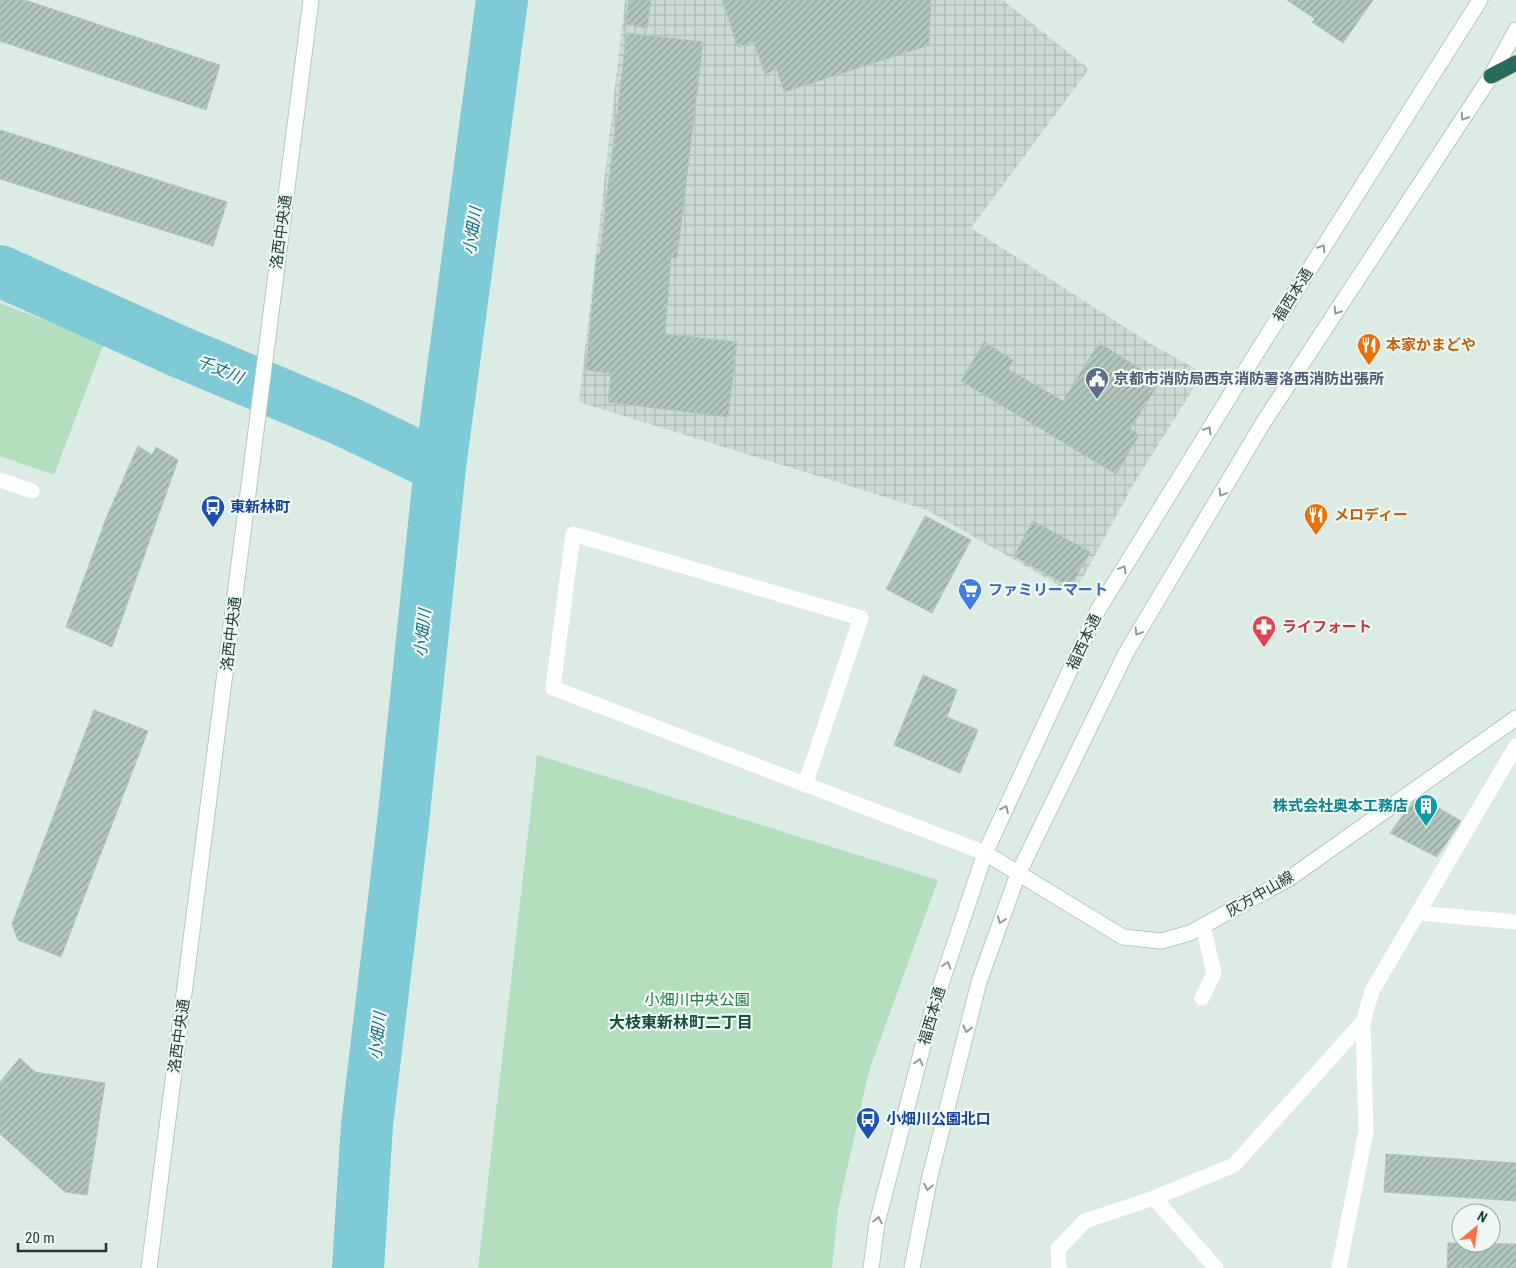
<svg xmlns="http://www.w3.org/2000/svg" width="1516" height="1268" font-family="'Roboto Condensed','Noto Sans JP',sans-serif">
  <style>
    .industrial { fill: url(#industrial-grid) }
    .park { fill: #b3dfbe }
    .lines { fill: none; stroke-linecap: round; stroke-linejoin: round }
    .river { stroke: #7ecbd7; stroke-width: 52 }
    .building { fill: url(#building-hatch); stroke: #afc5bb }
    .secondary-casing { stroke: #afccc1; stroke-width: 17 }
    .highway-casing { stroke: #c0c8c6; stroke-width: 17 }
    .street { stroke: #fff; stroke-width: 15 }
    .secondary { stroke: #fff; stroke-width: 15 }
    .highway { stroke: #266b5b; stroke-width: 15 }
    .oneway { stroke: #8e9e99 }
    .labels { text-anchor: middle; stroke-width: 4.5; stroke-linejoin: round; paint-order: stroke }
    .street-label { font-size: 15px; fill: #1d3c33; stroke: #eef7f2 }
    .food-label { font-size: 15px; font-weight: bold; fill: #c56008; stroke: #eef7f2; text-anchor: start }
    .service-label { font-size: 15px; font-weight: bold; fill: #4e5e75; stroke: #eef7f2; text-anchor: start }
    .transit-label { font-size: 15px; font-weight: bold; fill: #164399; stroke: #eef7f2; text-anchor: start }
    .shop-label { font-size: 15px; font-weight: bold; fill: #366cbe; stroke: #eef7f2; text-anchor: start }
    .health-label { font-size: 15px; font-weight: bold; fill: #be3a42; stroke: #eef7f2; text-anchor: start }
    .culture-label { font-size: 15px; font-weight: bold; fill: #0d838f; stroke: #eef7f2; text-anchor: end }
    .park-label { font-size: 15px; fill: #237742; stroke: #eef7f2 }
    .water-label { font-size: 16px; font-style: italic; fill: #126e7d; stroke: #eef7f2 }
    .neighbourhood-label { font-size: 16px; font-weight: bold; fill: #175041; stroke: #eef7f2 }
  </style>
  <defs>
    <pattern id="industrial-grid" width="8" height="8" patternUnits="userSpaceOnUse" patternTransform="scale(1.25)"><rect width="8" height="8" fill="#cbdbd3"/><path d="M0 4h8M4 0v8" fill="none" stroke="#aebdb6"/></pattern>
    <pattern id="building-hatch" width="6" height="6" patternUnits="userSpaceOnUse" patternTransform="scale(1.25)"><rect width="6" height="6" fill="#b2c6bd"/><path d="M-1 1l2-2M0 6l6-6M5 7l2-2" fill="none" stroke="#90a29a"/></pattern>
  </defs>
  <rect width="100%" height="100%" fill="#ddebe5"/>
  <polygon class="industrial" points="625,0 1003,0 1089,69 971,228 1151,344 1203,373 1133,485 1074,594 927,510 579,402"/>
  <g class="park">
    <polygon points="0,303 104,343 54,475 0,456"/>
    <polygon points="537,755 938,880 869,1071 838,1210 832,1268 478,1268"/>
  </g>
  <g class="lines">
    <g class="river">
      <polyline points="0,271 180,352 345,421 440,467"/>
      <polyline points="358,1268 367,1125 403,823 440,467 502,0"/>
    </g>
  </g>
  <g class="building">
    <polygon points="0,0 25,0 220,65 206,110 0,41"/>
    <polygon points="629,0 651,0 647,28 625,24"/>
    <polygon points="722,0 931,0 929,45 784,92 777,69 765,74 754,42 738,47"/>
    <polygon points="1287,0 1373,0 1343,43 1312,22 1315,19"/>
    <polygon points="627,33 703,42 677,258 671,257 665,334 737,342 728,417 608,402 611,373 586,370 597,254 600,254"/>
    <polygon points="0,130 227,202 213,246 0,179"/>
    <polygon points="984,342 1013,360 1008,369 1063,401 1099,343 1160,381 1130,429 1139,435 1116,474 961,381"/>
    <polygon points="138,446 152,455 156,447 178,460 112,647 66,627 107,516"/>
    <polygon points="925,516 971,540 932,613 886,589"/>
    <polygon points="1033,521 1090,552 1070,587 1014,556"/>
    <polygon points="923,675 957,690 947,717 978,730 960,773 894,745"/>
    <polygon points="94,710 148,731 61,957 18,940 12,924"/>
    <polygon points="1420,797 1461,821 1437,857 1390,833 1413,802"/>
    <polygon points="20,1058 35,1072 105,1083 87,1195 65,1192 0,1134 0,1082"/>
    <polygon points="1386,1154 1516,1163 1516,1201 1384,1192"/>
    <polygon points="1448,1243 1516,1244 1516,1268 1447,1268"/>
  </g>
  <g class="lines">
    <g class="secondary-casing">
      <g id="secondary">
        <polyline points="985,853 1123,937 1161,941 1190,933 1290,878 1516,718"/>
        <polyline points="149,1268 311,0"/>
        <polyline points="871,1268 877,1223 932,1011 985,853 1098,610 1257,352 1480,0"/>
        <polyline points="912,1268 930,1176 979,982 1018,874 1126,653 1263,423 1491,76 1516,30"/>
      </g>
    </g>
    <g class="highway-casing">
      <polyline id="highway" points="1491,76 1516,63"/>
    </g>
    <g class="street">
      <polyline points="0,480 32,491"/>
      <polyline points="805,785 861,618 573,534 553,688 985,853"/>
      <polyline points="1419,913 1516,922"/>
      <polyline points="1202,998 1214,973 1203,926"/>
      <polyline points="1154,1198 1216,1268"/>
      <polyline points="1059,1268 1058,1249 1085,1221 1154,1198 1234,1165 1363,1022"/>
      <polyline points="1339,1268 1366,1131 1363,1022 1372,991 1516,746"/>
    </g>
    <use href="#secondary" class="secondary"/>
    <use href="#highway" class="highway"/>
  </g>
  <defs><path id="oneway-chevron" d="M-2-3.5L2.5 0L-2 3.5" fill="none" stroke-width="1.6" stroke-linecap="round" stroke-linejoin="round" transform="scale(1.25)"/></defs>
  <g class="oneway">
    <use href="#oneway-chevron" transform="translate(1464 117) rotate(123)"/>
    <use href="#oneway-chevron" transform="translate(1322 248) rotate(-58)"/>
    <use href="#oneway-chevron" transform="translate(1337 311) rotate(123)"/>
    <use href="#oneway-chevron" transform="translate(1208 430) rotate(-58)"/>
    <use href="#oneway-chevron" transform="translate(1222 493) rotate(121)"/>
    <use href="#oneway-chevron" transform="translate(1123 569) rotate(-59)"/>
    <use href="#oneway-chevron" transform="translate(1138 632) rotate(121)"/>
    <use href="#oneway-chevron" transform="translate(1005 809) rotate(-65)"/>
    <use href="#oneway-chevron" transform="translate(1001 920) rotate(110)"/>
    <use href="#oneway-chevron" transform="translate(947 965) rotate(-72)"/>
    <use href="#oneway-chevron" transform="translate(967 1029) rotate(104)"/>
    <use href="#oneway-chevron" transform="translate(919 1062) rotate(-75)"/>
    <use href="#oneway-chevron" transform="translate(928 1187) rotate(101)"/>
    <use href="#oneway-chevron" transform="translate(878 1220) rotate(-78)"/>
  </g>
  <defs>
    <g id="restaurant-pin" transform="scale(1.25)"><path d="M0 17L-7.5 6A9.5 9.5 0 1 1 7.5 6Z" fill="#e8710a" stroke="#eef7f2"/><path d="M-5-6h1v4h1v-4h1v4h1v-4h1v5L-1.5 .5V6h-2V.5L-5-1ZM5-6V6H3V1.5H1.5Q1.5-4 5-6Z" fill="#fff"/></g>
    <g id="civic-pin" transform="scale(1.25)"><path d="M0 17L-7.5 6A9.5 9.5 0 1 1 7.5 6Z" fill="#5c6f8a" stroke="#eef7f2"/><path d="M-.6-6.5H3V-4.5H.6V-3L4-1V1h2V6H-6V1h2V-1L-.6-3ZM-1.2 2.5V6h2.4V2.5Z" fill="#fff"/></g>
    <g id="bus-pin" transform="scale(1.25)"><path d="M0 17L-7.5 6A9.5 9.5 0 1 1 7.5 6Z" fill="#1a4fb4" stroke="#eef7f2"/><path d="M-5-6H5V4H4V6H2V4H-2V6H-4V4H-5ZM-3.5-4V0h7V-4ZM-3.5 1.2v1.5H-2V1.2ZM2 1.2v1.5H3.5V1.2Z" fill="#fff"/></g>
    <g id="supermarket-pin" transform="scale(1.25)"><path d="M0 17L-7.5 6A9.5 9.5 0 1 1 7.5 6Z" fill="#3f7fe0" stroke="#eef7f2"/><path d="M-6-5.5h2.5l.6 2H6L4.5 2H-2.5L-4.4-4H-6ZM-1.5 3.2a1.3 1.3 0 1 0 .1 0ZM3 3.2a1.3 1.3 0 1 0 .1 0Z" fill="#fff"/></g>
    <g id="pharmacy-pin" transform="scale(1.25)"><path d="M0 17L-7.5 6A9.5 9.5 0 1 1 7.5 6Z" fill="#e0444e" stroke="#eef7f2"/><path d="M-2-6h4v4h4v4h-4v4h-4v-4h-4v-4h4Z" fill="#fff"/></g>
    <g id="building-pin" transform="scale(1.25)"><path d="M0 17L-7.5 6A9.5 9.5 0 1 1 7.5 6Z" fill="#0f9aa8" stroke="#eef7f2"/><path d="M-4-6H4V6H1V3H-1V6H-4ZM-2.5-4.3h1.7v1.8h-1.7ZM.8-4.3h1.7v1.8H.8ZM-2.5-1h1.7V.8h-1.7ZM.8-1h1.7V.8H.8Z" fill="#fff"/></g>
  </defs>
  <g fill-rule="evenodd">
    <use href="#restaurant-pin" x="1369" y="345"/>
    <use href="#civic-pin" x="1097" y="379"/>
    <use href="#bus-pin" x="213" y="507"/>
    <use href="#restaurant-pin" x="1316" y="515"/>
    <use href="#supermarket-pin" x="970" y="590"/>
    <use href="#pharmacy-pin" x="1264" y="627"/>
    <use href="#building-pin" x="1426" y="806"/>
    <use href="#bus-pin" x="868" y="1119"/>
  </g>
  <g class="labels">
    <g class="street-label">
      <text transform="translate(281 232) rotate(-82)" y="5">洛西中央通</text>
      <text transform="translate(1293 295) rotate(-58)" y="5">福西本通</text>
      <text transform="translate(231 634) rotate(-83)" y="5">洛西中央通</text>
      <text transform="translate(1084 642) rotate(-65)" y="5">福西本通</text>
      <text transform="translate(1260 894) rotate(-30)" y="5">灰方中山線</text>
      <text transform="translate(932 1016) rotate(-74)" y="5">福西本通</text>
      <text transform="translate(179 1036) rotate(-82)" y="5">洛西中央通</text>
    </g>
    <g class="food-label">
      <text x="1386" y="350">本家かまどや</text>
      <text x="1334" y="520">メロディー</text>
    </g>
    <g class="service-label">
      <text x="1114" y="384">京都市消防局西京消防署洛西消防出張所</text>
    </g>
    <g class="transit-label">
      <text x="230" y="512">東新林町</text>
      <text x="886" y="1124">小畑川公園北口</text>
    </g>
    <g class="shop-label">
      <text x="988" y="595">ファミリーマート</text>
    </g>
    <g class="health-label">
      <text x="1282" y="632">ライフォート</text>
    </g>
    <g class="culture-label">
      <text x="1408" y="811">株式会社奥本工務店</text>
    </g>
    <g class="park-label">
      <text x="697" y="1005">小畑川中央公園</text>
    </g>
    <g class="water-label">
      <text transform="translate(472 231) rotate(-82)" y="6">小畑川</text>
      <text transform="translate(220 369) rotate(22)" y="6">千丈川</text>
      <text transform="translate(422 633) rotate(-84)" y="6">小畑川</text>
      <text transform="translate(377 1036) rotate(-84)" y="6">小畑川</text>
    </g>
    <g class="neighbourhood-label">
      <text x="681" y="1028">大枝東新林町二丁目</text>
    </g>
  </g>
  <g transform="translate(1476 1228) rotate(29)"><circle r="24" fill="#eef7f2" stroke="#9aaca6"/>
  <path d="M0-4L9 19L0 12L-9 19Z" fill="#ff7047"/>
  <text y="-8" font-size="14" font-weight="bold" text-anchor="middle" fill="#1d3c33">N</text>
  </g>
  <path d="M18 1243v8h88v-8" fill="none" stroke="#1d3c33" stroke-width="2.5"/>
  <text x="25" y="1243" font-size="15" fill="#1d3c33" stroke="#eef7f2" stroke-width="4" paint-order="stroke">20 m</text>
</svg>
